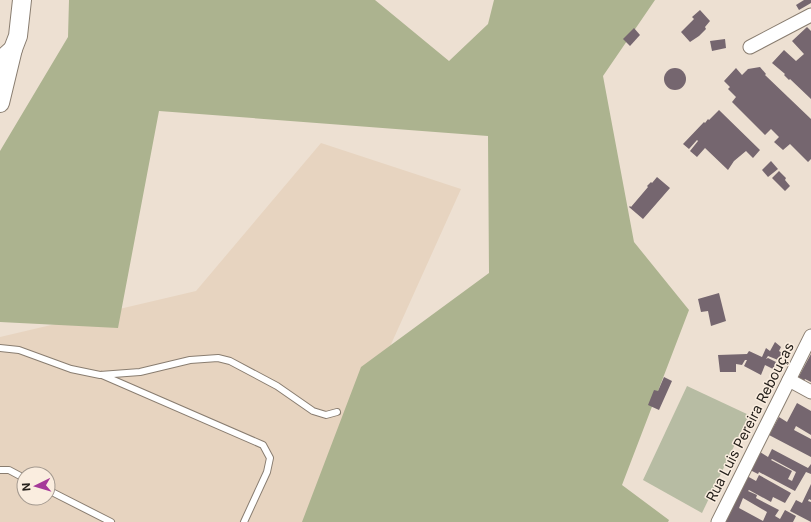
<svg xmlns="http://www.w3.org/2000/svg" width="811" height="522" font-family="Inter,sans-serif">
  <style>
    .built { fill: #e7d4c0; fill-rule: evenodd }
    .green { fill: #b7bca3 }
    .forest { fill: #acb38f }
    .building { fill: #75666f; fill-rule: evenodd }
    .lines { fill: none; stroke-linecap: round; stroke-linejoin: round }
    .lane-casing { stroke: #897d70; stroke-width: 8 }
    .street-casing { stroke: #897d70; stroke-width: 15 }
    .secondary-casing { stroke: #897d70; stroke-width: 20 }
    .lane { stroke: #fff; stroke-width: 6 }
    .street { stroke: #fff; stroke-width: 13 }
    .secondary { stroke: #fff; stroke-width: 18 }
    .labels { text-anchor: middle; stroke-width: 3; stroke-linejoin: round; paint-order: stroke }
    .street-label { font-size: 14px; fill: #231e19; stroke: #faeddf }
  </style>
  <rect width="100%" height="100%" fill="#ede0d2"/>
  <path class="built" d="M321,143L461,189L311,522H0V337L196,291ZM24,474H48V498H24Z"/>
  <polygon class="green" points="687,386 749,415 702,513 643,480"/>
  <polygon class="forest" points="69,0 375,0 449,61 488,24 494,0 655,0 603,76 634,242 689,310 622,485 669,520 668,522 302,522 361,367 489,273 488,136 159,111 118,328 0,322 0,151 68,37"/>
  <g class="building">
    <polygon points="804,0 811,0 811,3 799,10 796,5"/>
    <polygon points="700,10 710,21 705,27 706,29 699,36 690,42 681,32 694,19 692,17"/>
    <polygon points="807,27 811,31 811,99 790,79 789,80 784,75 785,74 772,63 784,50 796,61 804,54 792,41"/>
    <polygon points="634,28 640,35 630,46 623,39"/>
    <polygon points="725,39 726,48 712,51 710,41"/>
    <polygon points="760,67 766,74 765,75 811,119 811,159 808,162 790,144 783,150 774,142 779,137 771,129 765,135 732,102 736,97 728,89 730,87 724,81 736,68 742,75 748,69"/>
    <circle cx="675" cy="79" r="11"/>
    <polygon points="719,110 760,150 753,158 746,151 734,161 728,170 705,148 697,157 690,151 698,141 697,140 689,149 683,144 704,122 705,123 708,119 709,120"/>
    <polygon points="771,161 778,169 768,177 762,170"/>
    <polygon points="779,171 786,178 785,180 790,186 785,191 772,178"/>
    <polygon points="657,177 670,188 643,219 629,207 630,206 631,207 648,187 647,186 651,182 652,183"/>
    <polygon points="719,293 726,321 711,326 708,311 701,312 698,299"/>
    <polygon points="775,342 781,347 779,351 782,353 778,360 768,356 766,359 768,358 776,362 773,369 765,365 761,375 744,366 747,360 745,360 742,365 736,364 736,372 720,372 718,355 747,354 749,351 762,357 766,348 770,351"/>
    <polygon points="811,354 811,382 805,379 804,381 798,378"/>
    <polygon points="664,377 672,381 659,410 648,405 654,390 658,391"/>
    <polygon points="797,403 811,411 811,435 796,426 794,430 811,439 811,457 769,435 779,417 787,422"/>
    <path d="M772,449L808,468L811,464V474L806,472L795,491L759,472L758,474L750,470L760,452L768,457ZM772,459L796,472L792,481L788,479L792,471L771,460Z"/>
    <path d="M759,475L791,493L785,503L773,497L771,502L749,490L748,491L757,495L756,498L779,510L775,516L780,519L785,510L796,516L793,522H722L747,476L756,481ZM743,498L767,512L763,521L739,508Z"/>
    <polygon points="811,484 811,500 809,499 808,501 811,502 811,522 790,511 796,500 802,503"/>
  </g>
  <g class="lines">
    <g class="lane-casing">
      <g id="lane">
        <polyline points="0,348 19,350 71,369 100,375 140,372 190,360 218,358 230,361 277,386 313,411 326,415 337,412"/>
        <polyline points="102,375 263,445 270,458 267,472 244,522"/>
        <polyline points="0,470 9,470 24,478"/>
        <polyline points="48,490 111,522"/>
      </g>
    </g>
    <g class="street-casing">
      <g id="street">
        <polyline points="750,47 811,15"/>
        <polyline points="789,380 811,392"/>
        <polyline points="718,522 811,336"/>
      </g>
    </g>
    <g class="secondary-casing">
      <g id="secondary">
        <polyline points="0,61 13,49 18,36 22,0"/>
        <polyline points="0,103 13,49"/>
      </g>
    </g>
    <use href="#lane" class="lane"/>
    <use href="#street" class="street"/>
    <use href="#secondary" class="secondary"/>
  </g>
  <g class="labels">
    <g class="street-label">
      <text transform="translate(750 422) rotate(-63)" y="5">Rua Luis Pereira Rebouças</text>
    </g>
  </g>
  <g transform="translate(36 486) rotate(265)"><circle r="19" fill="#faeddf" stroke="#a49a90"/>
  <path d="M0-3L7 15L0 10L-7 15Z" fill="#a53999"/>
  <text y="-6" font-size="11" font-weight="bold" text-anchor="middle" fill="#231e19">N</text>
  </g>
</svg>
